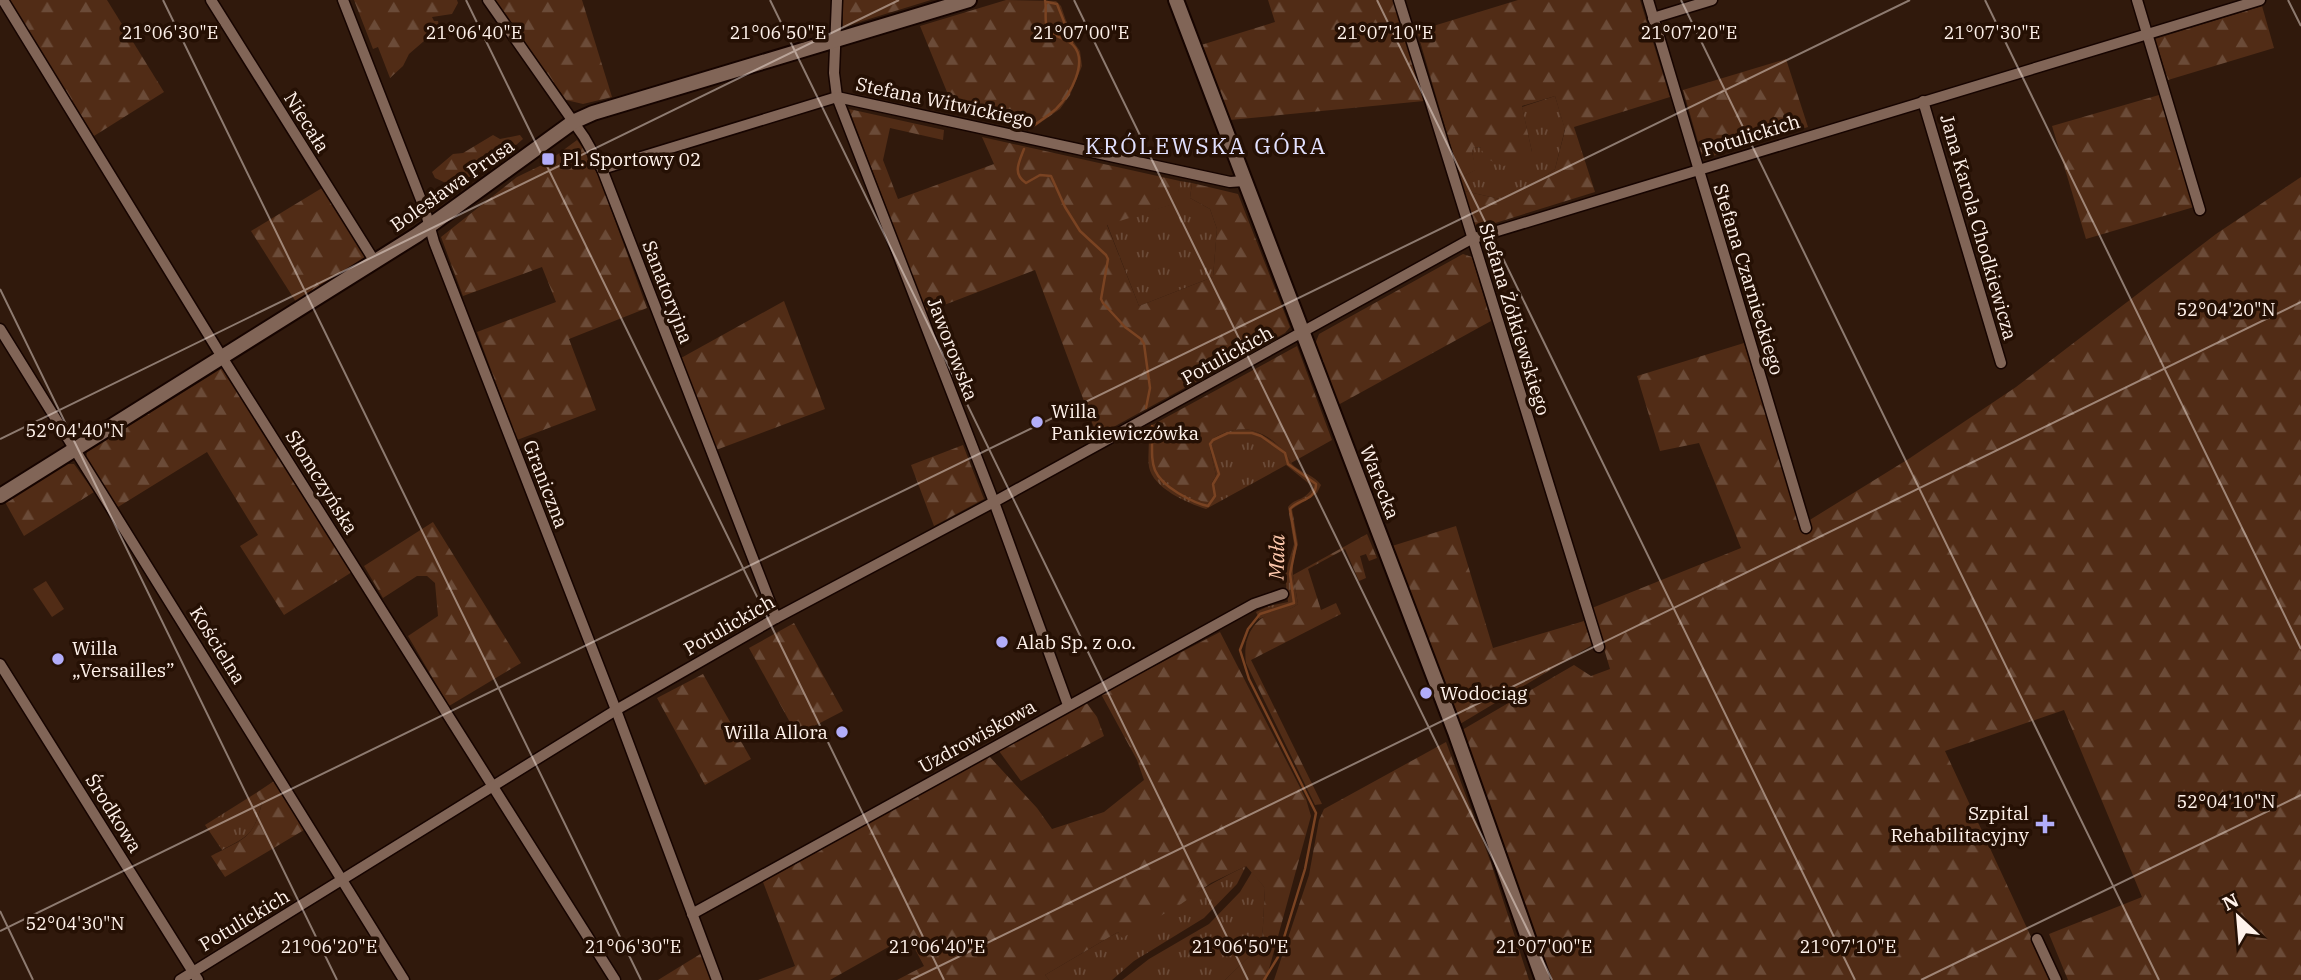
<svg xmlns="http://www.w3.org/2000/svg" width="2301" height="980" font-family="'IBM Plex Serif',serif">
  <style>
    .grass { fill: url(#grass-tufts) }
    .forest { fill: url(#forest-firs) }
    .pitch { fill: #512c16 }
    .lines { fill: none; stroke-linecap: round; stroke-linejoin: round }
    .stream { stroke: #7a4322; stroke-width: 2.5 }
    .street-casing { stroke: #160400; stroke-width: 13 }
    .secondary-casing { stroke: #160400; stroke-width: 18 }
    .street { stroke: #816557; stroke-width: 10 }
    .secondary { stroke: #816557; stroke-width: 14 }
    .ticks { fill: none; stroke: #fff2eb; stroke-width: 2; stroke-opacity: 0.45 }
    .poi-dot { fill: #b2adf9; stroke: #251004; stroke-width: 2.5 }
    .labels { text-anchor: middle; stroke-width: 7; stroke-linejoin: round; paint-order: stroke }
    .street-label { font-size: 19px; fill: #fff2eb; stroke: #251004 }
    .poi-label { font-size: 19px; fill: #fff2eb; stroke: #251004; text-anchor: start }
    .water-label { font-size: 21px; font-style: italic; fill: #ffcaae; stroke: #251004 }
    .quarter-label { font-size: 23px; letter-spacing: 2px; fill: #e2e1ff; stroke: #251004 }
    .ticks-label { font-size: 18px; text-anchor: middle; fill: #fff2eb; stroke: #251004; stroke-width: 7; stroke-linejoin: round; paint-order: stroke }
  </style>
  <defs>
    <pattern id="grass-tufts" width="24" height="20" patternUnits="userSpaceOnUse" patternTransform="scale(1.75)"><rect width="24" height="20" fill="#512c16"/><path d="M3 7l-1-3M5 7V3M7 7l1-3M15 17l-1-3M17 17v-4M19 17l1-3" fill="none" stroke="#6b4b38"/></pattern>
    <pattern id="forest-firs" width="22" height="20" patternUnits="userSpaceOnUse" patternTransform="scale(1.75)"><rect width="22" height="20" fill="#512c16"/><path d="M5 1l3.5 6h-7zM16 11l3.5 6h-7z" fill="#6b4b38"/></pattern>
  </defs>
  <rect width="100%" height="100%" fill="#30190c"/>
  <g class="grass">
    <polygon points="1555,96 1565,129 1555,169 1538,181 1500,199 1464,191 1460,178 1475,170 1472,151 1474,147 1532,152 1522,107"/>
    <polygon points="1180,181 1192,183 1190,198 1210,209 1217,229 1213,277 1139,306 1107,224 1176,203"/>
    <path d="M1154,424L1157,433V467L1211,484L1216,476L1209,444C1216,432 1241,426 1254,431C1263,434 1275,443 1282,448C1288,453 1288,461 1294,466C1303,473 1315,476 1321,485L1317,493L1292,509L1298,544L1293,562V575L1298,604C1287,613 1272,613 1259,619L1256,612L1269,606L1288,602L1285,574L1294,544L1288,507C1296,497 1304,502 1313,487L1286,465L1206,509C1187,503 1153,488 1149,467C1147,454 1151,440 1147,428Z"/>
    <path d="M256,793L262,802C254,834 250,835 222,850L205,825Z"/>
    <path d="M1246,866L1237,884L1204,918L1134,961L1112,980H1049L1045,975L1118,932L1122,937C1163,913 1203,887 1246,866Z"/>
    <polygon points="1252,872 1265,888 1262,944 1225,980 1122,980 1149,959 1209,924 1240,892"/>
  </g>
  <g class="forest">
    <polygon points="8,0 107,0 164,92 94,136"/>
    <polygon points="354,0 457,0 458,3 452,14 432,17 434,21 438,21 439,28 409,54 403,66 390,78 378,47 373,49"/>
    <polygon points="495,0 582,0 612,97 583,104 566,100"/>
    <polygon points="843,0 931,0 843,27"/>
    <polygon points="1006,0 1056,1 1061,6 1073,41 1080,51 1082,66 1070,95 1060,109 1030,130 956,114 920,26"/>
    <polygon points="1268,0 1393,0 1424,101 1230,120 1201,45 1275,22"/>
    <polygon points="1518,0 1640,0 1670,97 1574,127 1595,192 1476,229 1464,191 1500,199 1538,181 1555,169 1565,130 1555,96 1522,106 1532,152 1524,163 1503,166 1487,159 1480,147 1474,147 1472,151 1476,170 1460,178 1417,31"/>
    <polygon points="2262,6 2274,48 2168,80 2155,39"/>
    <polygon points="1786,59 1808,127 1703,159 1683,90"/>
    <polygon points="2159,95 2194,207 2086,239 2052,126"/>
    <polygon points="849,109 944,130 943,140 890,128 883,160 898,199 994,164 982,137 1180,181 1177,203 1107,225 1139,306 1213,277 1217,229 1210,209 1190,198 1192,183 1238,194 1290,327 1285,333 1097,436 1035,270 926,312"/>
    <polygon points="493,135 500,139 520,135 523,139 485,172 448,184 435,178 432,172 453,154 463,153"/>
    <polygon points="577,140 594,163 647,308 569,339 596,410 517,440 477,332 556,302 542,267 463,296 441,237 517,177 546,163"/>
    <polygon points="2301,177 2301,980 2068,980 2049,934 2142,897 2064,710 1945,751 2051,980 1548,980 1462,730 1574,665 1591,676 1610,669 1592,608 1741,548 1699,443 1660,451 1637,376 1744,343 1800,526 1910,458 2016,387 2216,234"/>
    <polygon points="322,188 366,258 296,302 251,231"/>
    <polygon points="1463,254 1472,257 1491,321 1338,405 1315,344 1319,334"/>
    <polygon points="784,301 825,409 716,450 681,358"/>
    <path d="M1297,346L1332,440L1291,463C1285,449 1270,436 1254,431C1241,426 1216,432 1209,444L1216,476L1211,484L1212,498L1209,502L1201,501L1162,479L1157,468V433L1154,424Z"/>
    <polygon points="224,367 352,572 284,615 240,546 258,535 207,452 118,507 86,460 87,452"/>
    <polygon points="963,445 984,499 934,526 911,465"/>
    <polygon points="64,464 74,464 94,492 24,536 5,502"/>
    <polygon points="433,522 521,663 449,706 408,636 438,616 435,583 427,576 417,576 383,598 364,566"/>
    <polygon points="1456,526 1493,648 1584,621 1592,645 1460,724 1392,546"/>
    <path d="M1367,534L1377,558L1369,561L1366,554L1360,556L1366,578L1359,581L1345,549L1308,569L1321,610L1336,603L1341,614L1251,660L1322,804L1315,805L1246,663C1243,642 1250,621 1272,613C1282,610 1289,611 1298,604L1293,575Z"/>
    <polygon points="794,623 843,711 797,735 749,648"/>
    <polygon points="1220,632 1306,799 1311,816 1266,980 1225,980 1262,944 1265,888 1246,866 1211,883 1181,904 1122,938 1118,932 1045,975 1049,980 897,980 924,966 908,936 830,980 758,980 795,966 763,882 989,756 1037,808 1052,829 1104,812 1144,780 1137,760 1101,694"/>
    <polygon points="703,674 751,759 705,785 657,698"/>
    <polygon points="1086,702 1097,717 1104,736 1021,781 999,751"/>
    <polygon points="1446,742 1491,863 1529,980 1274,980 1309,875 1319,820 1324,809"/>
    <path d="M274,781L304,830L225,877L211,856C243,839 253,840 262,803L256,793Z"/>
    <polygon points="702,953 712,980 658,980"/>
  </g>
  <polygon class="pitch" points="46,581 64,609 52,617 33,589"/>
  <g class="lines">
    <g class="stream">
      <polyline points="1047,2 1057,4 1072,42"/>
      <path d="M1029,129C1038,122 1048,116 1056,109C1070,95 1089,62 1073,45C1066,37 1052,38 1047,27C1044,21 1047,8 1045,0"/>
      <path d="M1024,149C1019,162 1012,174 1026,183L1040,175L1051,176L1065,207L1080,231L1106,255L1108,259L1101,299L1103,303L1125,327L1141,339L1144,344L1150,388L1146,408"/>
      <path d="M1152,426C1153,461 1146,473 1178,493C1188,499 1197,504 1208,506L1215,496L1213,484L1219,474L1210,444L1213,440L1228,433H1252L1261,436L1285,453L1288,464L1316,484C1316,501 1298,499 1290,509L1296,545L1290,574L1294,603L1260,614L1248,629L1240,650L1249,679L1316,813L1305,869L1278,957L1264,980"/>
    </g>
    <g class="street-casing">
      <g id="street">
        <polyline points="3,0 222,357 615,980"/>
        <polyline points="211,0 375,262"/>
        <polyline points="343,0 425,210 434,242 616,710 717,980"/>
        <polyline points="488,0 584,137 602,169 776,618"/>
        <polyline points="837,0 834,73 837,97 994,502 1068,705"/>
        <polyline points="1399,0 1599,647"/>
        <polyline points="1648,0 1806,528"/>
        <polyline points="2137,0 2200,210"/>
        <polyline points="1653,18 1712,0"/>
        <polyline points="1923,101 2001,363"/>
        <polyline points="602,169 837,97 1230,182 1244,181"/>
        <polyline points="0,329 404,980"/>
        <polyline points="0,664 198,980"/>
        <polyline points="692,914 1254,604 1283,594"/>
        <polyline points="2037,939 2056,980"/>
        <polyline points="180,980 616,710 776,618 994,502 1471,239 2260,0"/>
      </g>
    </g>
    <g class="secondary-casing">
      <g id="secondary">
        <polyline points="1176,0 1455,732 1543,980"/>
        <polyline points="0,496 417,235 573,122 593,113 969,0"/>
      </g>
    </g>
    <use href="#street" class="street"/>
    <use href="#secondary" class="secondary"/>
  </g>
  <path class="ticks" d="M163,0L641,980M466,0L944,980M770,0L1248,980M1074,0L1552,980M1377,0L1855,980M1681,0L2159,980M1985,0L2301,649M2288,0L2301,26M0,289L337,980M0,439L899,0M0,911L33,980M0,931L1910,0M911,980L2301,302M1921,980L2301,795"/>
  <g class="poi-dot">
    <rect x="541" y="152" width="14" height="14" rx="3.5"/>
    <circle cx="1037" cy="422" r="7"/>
    <circle cx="1002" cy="642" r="7"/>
    <circle cx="58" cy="659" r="7"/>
    <circle cx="1426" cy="693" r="7"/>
    <circle cx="842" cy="732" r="7"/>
    <path d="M2041.5 813.5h7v7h7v7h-7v7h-7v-7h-7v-7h7z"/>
  </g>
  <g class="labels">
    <g class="street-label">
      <text transform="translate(945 102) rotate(12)" y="7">Stefana Witwickiego</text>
      <text transform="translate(307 122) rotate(58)" y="7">Niecała</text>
      <text transform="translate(1751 135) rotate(-17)" y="7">Potulickich</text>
      <text transform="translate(452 185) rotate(-35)" y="7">Bolesława Prusa</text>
      <text transform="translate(1979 227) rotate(74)" y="7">Jana Karola Chodkiewicza</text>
      <text transform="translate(1749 279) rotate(73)" y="7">Stefana Czarnieckiego</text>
      <text transform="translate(668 292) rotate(69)" y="7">Sanatoryjna</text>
      <text transform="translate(1515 319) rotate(73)" y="7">Stefana Żółkiewskiego</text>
      <text transform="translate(953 349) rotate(69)" y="7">Jaworowska</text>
      <text transform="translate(1227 355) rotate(-29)" y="7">Potulickich</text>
      <text transform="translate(322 482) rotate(58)" y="7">Słomczyńska</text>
      <text transform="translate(1380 482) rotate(69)" y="7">Warecka</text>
      <text transform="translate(546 484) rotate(69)" y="7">Graniczna</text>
      <text transform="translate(729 625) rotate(-30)" y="7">Potulickich</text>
      <text transform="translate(218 645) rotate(58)" y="7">Kościelna</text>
      <text transform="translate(977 736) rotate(-29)" y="7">Uzdrowiskowa</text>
      <text transform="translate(114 813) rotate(58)" y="7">Środkowa</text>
      <text transform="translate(244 920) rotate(-31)" y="7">Potulickich</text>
    </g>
    <g class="poi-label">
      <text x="562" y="166">Pl. Sportowy 02</text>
      <text x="1051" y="418">Willa<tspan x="1051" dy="22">Pankiewiczówka</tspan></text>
      <text x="1016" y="649">Alab Sp. z o.o.</text>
      <text x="72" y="655">Willa<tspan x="72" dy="22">„Versailles”</tspan></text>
      <text x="1440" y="700">Wodociąg</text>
      <text x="828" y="739" text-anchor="end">Willa Allora</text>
      <text x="2029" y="820" text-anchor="end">Szpital<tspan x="2029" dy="22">Rehabilitacyjny</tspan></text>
    </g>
    <g class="water-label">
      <text transform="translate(1277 557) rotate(-89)" y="7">Mała</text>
    </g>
    <g class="quarter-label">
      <text x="1206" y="154">KRÓLEWSKA GÓRA</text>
    </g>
  </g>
  <g class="ticks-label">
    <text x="170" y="39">21°06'30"E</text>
    <text x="474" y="39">21°06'40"E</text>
    <text x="778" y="39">21°06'50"E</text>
    <text x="1081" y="39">21°07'00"E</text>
    <text x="1385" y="39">21°07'10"E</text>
    <text x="1689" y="39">21°07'20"E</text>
    <text x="1992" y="39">21°07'30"E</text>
    <text x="2226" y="316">52°04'20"N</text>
    <text x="75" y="437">52°04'40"N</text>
    <text x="2226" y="808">52°04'10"N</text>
    <text x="75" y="930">52°04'30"N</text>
    <text x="329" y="953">21°06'20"E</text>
    <text x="633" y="953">21°06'30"E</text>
    <text x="937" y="953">21°06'40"E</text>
    <text x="1240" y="953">21°06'50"E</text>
    <text x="1544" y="953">21°07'00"E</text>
    <text x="1848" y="953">21°07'10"E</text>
  </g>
  <g transform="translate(2238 917) rotate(334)" stroke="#251004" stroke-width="5" paint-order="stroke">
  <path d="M0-5L12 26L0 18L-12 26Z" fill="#fff2eb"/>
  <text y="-10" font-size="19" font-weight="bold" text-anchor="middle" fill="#fff2eb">N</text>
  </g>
</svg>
